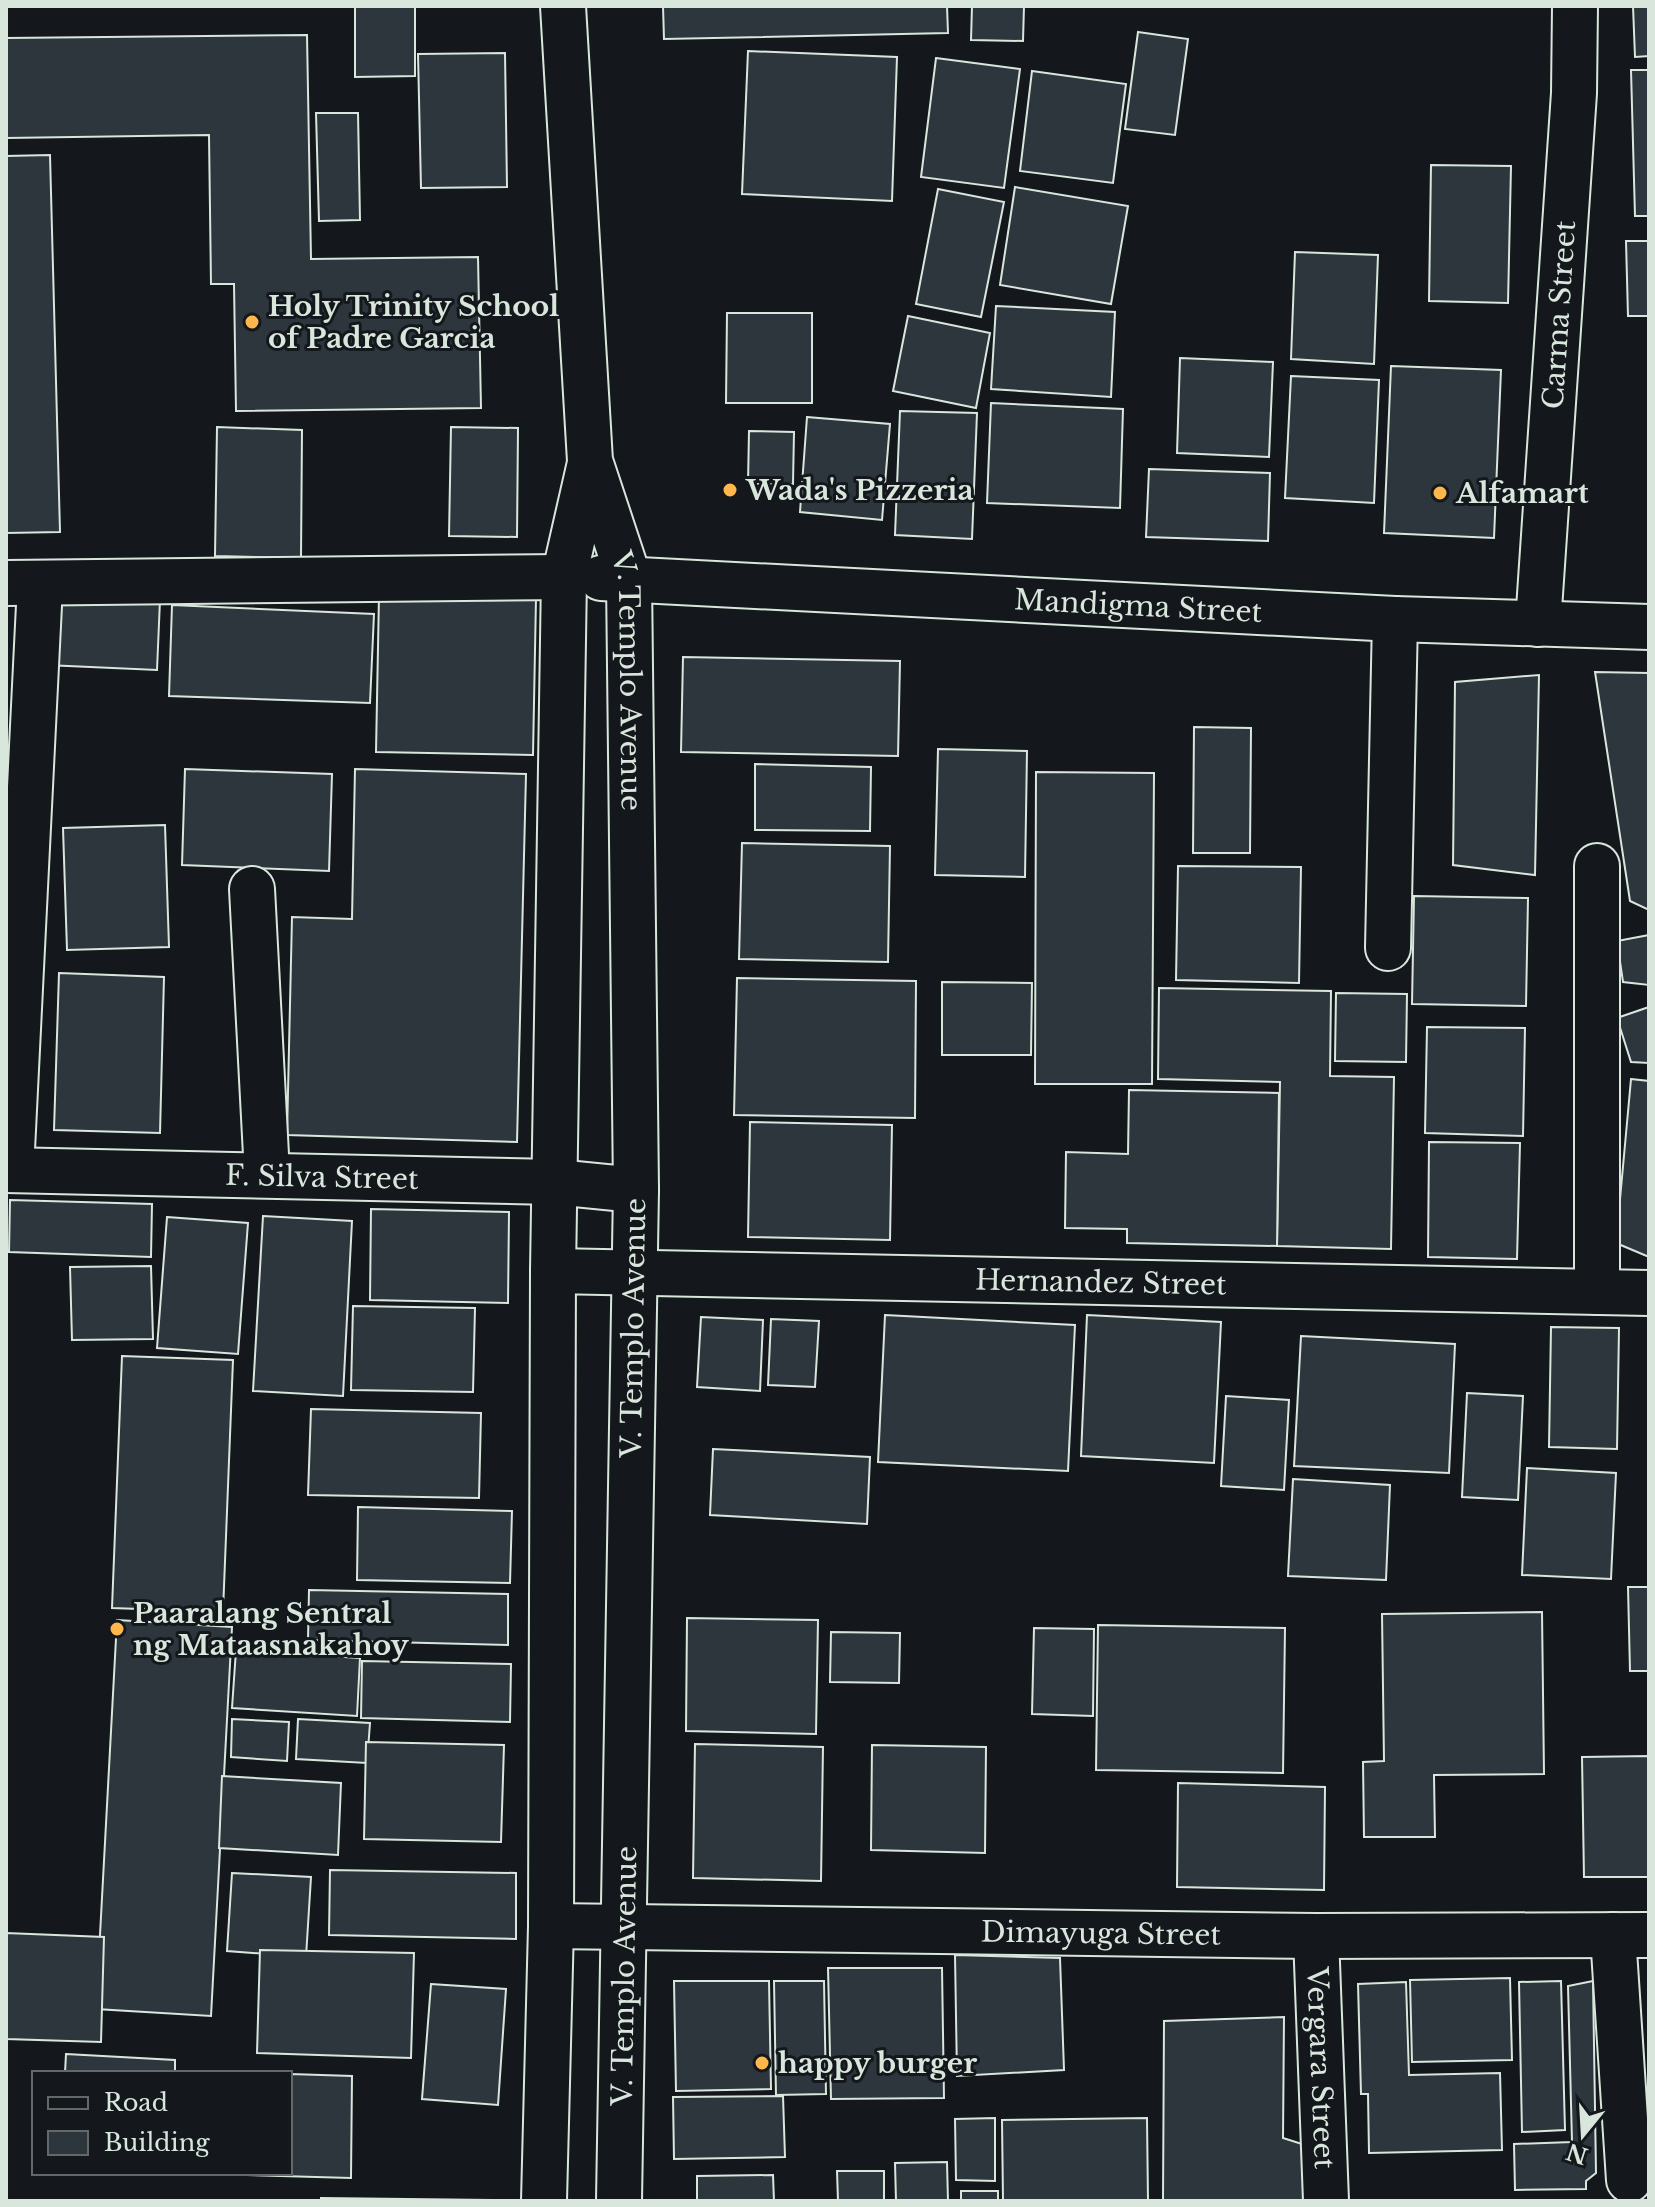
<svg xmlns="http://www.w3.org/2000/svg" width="1655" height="2207" font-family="'Libre Baskerville',serif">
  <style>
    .building { fill: #2c363c; stroke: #d8e6dc; stroke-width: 2 }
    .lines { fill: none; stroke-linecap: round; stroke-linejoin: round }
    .minor-casing { stroke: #d8e6dc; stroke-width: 48 }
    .major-casing { stroke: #d8e6dc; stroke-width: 48 }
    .minor { stroke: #14181c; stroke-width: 44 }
    .major { stroke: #14181c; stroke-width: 44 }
    .poi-dot { fill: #ffb74d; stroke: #14181c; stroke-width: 3 }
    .labels { text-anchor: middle; stroke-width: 6; stroke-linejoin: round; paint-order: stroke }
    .poi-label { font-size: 28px; font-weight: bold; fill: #d8e6dc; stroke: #14181c; text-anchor: start }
    .street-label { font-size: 28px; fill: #d8e6dc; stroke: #14181c }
  </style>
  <rect width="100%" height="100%" fill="#14181c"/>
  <g class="building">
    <polygon points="355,6 415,6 415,76 355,77"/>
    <polygon points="663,6 947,6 948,33 664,39"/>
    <polygon points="972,6 1024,6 1023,41 971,40"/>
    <polygon points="1633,6 1649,6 1649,56 1635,57"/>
    <polygon points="1138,32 1188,39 1175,135 1125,129"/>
    <polygon points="307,35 311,259 478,257 481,408 236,411 234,284 211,284 209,135 6,138 6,38"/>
    <polygon points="748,51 897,57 892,201 742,194"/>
    <polygon points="505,53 507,187 421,188 418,54"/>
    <polygon points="936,58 1020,69 1004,188 921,177"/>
    <polygon points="1631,70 1649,70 1649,216 1635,216"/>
    <polygon points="1032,71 1126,84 1113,183 1020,171"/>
    <polygon points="316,113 358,113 360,220 319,221"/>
    <polygon points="50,155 60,532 6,533 6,156"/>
    <polygon points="1431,165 1511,166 1508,303 1429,301"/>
    <polygon points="1015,187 1128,206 1111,304 1000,285"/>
    <polygon points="938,189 1004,202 981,317 916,304"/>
    <polygon points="1626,241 1649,241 1649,316 1628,316"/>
    <polygon points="1295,252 1378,255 1374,364 1291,359"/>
    <polygon points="996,306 1115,312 1111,397 991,389"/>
    <polygon points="727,313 812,313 812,403 726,403"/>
    <polygon points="908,316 990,333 976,408 893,391"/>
    <polygon points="1180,358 1273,362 1269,457 1177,453"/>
    <polygon points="1391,366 1501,370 1494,538 1384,533"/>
    <polygon points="1291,376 1379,380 1374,503 1285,498"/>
    <polygon points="991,403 1123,409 1120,508 987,503"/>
    <polygon points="900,411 977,413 972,539 895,535"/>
    <polygon points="807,417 890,424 882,520 800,512"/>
    <polygon points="217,427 302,430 301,558 215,556"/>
    <polygon points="451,427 518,428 517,537 449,536"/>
    <polygon points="749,431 794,432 793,484 748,484"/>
    <polygon points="1149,469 1270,473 1268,541 1146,537"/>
    <polygon points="379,595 536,598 533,755 376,752"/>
    <polygon points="49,597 160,600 157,670 46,665"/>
    <polygon points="172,605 374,614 370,703 169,696"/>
    <polygon points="683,657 900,661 898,756 681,752"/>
    <polygon points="1595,672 1649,673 1649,910 1630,901"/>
    <polygon points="1539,675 1535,875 1453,865 1455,682"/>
    <polygon points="1194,727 1251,728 1250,853 1193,853"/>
    <polygon points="938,749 1027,751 1025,877 935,875"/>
    <polygon points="755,764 871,767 870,831 755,830"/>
    <polygon points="185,769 332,774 329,871 182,865"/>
    <polygon points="355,769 526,774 517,1142 287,1135 292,917 352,919"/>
    <polygon points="1036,772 1154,773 1152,1084 1035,1084"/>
    <polygon points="165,825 169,947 67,950 63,828"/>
    <polygon points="742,843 890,846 888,962 739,959"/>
    <polygon points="1178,866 1301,867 1299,983 1176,980"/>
    <polygon points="1414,896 1528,898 1526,1006 1412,1004"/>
    <polygon points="1649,935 1649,985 1623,982 1617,941"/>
    <polygon points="59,973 164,977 160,1133 54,1130"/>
    <polygon points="737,978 916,981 915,1118 734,1115"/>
    <polygon points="942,982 1032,983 1031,1055 942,1055"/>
    <polygon points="1159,988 1331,991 1330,1076 1394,1077 1391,1249 1277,1246 1280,1082 1158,1079"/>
    <polygon points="1336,993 1407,994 1406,1062 1335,1061"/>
    <polygon points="1649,1007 1649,1063 1631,1062 1617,1018"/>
    <polygon points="1427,1027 1525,1028 1523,1136 1425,1133"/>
    <polygon points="1631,1079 1649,1081 1649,1257 1616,1243"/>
    <polygon points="1129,1090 1279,1093 1277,1246 1127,1243 1127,1229 1065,1228 1066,1152 1128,1154"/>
    <polygon points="750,1122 892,1125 890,1240 748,1237"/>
    <polygon points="1429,1142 1520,1143 1517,1259 1428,1257"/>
    <polygon points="10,1200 152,1204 151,1257 9,1252"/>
    <polygon points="371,1209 509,1212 508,1303 370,1300"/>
    <polygon points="263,1216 352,1221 343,1396 253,1391"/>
    <polygon points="167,1217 248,1223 238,1354 157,1348"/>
    <polygon points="151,1266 153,1339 72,1340 70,1267"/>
    <polygon points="353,1306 475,1308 473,1392 351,1390"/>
    <polygon points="885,1315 1075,1325 1068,1471 878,1462"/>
    <polygon points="1087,1315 1221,1322 1214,1463 1081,1456"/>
    <polygon points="701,1317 763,1320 760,1391 697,1387"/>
    <polygon points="771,1319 819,1321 815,1387 768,1385"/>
    <polygon points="1551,1327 1619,1328 1617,1449 1549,1447"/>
    <polygon points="1301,1336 1455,1344 1449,1473 1294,1466"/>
    <polygon points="122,1356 233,1360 223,1612 112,1608"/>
    <polygon points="1467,1393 1523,1396 1518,1500 1462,1497"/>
    <polygon points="1226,1396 1289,1400 1284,1490 1221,1486"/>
    <polygon points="311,1409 481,1413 479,1498 308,1495"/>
    <polygon points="713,1449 870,1457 867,1524 710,1515"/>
    <polygon points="1527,1468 1616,1473 1611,1579 1522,1575"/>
    <polygon points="1293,1479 1390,1485 1386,1580 1288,1576"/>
    <polygon points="358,1507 512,1511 510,1583 357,1580"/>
    <polygon points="1628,1587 1649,1587 1649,1671 1630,1671"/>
    <polygon points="309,1590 508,1594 508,1645 308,1640"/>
    <polygon points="1542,1612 1544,1774 1434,1775 1435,1837 1364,1837 1363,1762 1384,1761 1382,1614"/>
    <polygon points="687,1618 818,1620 816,1734 686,1731"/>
    <polygon points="117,1620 232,1627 211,2016 96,2009"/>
    <polygon points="1098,1625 1285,1628 1283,1773 1096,1770"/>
    <polygon points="1034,1628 1094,1629 1093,1716 1032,1714"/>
    <polygon points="831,1632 900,1633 899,1683 830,1682"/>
    <polygon points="236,1650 360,1658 357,1716 232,1708"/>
    <polygon points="362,1661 511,1664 510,1722 361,1718"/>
    <polygon points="232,1719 289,1722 287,1761 231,1757"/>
    <polygon points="298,1719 370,1723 367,1763 296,1759"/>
    <polygon points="366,1742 504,1745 501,1842 364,1839"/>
    <polygon points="695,1744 823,1747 821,1881 693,1878"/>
    <polygon points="872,1745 986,1747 985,1853 871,1850"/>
    <polygon points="1649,1756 1649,1877 1584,1877 1582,1757"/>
    <polygon points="222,1776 341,1783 338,1855 219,1848"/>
    <polygon points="1178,1783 1325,1787 1324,1890 1177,1887"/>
    <polygon points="330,1870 516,1873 516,1939 329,1935"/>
    <polygon points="232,1873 311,1877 306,1957 227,1951"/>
    <polygon points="6,1933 104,1937 101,2042 6,2039"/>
    <polygon points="260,1950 414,1953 411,2058 257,2053"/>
    <polygon points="955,1955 1060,1958 1064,2070 957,2076"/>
    <polygon points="828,1968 942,1968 944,2098 831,2099"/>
    <polygon points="1510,1978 1512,2060 1412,2062 1410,1980"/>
    <polygon points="674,1981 769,1981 771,2089 676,2091"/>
    <polygon points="774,1981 824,1981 826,2094 776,2095"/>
    <polygon points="1561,1981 1565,2130 1522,2132 1519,1982"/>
    <polygon points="1593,1981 1596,2173 1586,2181 1586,2189 1515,2190 1514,2144 1572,2142 1568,1986"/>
    <polygon points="1406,1982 1409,2075 1500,2073 1502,2150 1369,2153 1368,2094 1361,2094 1358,1984"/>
    <polygon points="431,1984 506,1989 498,2105 422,2099"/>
    <polygon points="1284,2017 1283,2138 1302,2144 1306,2201 1163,2201 1164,2021"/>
    <polygon points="66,2054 175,2060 175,2073 65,2073"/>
    <polygon points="290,2074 352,2076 351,2178 207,2174 290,2173"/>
    <polygon points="783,2096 785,2157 674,2159 673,2097"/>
    <polygon points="995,2118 995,2181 956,2180 955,2119"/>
    <polygon points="1147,2118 1148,2201 1003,2201 1002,2120"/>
    <polygon points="947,2162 948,2201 896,2201 895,2163"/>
    <polygon points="837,2171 884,2171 884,2201 838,2201"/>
    <polygon points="773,2175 774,2201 697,2201 697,2176"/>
    <rect x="961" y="2191" width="37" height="10"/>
    <polygon points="321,2198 491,2200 491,2201 321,2201"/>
  </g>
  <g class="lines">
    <g class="minor-casing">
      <g id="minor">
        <polyline points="6,583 564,577"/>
        <path id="s1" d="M1538,624L1574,93L1575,6"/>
        <polyline points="1597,866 1597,1292"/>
        <polyline points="252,889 267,1174"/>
        <polyline points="1388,948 1395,619"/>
        <path id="s2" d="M6,1170L555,1182L636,1190"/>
        <polyline points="11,1170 40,585"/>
        <path id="s3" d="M553,1271L1649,1293"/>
        <path id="s4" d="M551,1926L1316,1936L1649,1935"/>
        <polyline points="1613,1935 1629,2180"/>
        <path id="s5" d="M1316,1936L1326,2201"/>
      </g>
    </g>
    <g class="major-casing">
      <g id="major">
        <path id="s6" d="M563,6L590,461L629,579L636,1190L619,2201"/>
        <path id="s7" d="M601,578L1395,619L1649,627"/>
        <polyline points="544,2201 551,1926 553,1271 564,577 590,463"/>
      </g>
    </g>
    <use href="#minor" class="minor"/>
    <use href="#major" class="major"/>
  </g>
  <g class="poi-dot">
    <circle cx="252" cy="322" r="8"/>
    <circle cx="730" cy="490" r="8"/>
    <circle cx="1440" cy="493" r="8"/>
    <circle cx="117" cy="1629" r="8"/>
    <circle cx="762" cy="2063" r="8"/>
  </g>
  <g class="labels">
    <g class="poi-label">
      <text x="268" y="316">Holy Trinity School<tspan x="268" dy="32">of Padre Garcia</tspan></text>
      <text x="746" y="500">Wada's Pizzeria</text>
      <text x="1456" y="503">Alfamart</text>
      <text x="133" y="1623">Paaralang Sentral<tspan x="133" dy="32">ng Mataasnakahoy</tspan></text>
      <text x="778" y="2073">happy burger</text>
    </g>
    <g class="street-label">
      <text dy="10" stroke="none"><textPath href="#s1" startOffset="310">Carma Street</textPath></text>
      <text dy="10" stroke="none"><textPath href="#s7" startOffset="538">Mandigma Street</textPath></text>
      <text dy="10" stroke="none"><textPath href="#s6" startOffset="682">V. Templo Avenue</textPath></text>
      <text dy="10" stroke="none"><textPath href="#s2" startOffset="316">F. Silva Street</textPath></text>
      <text dy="10" stroke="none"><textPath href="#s3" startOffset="548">Hernandez Street</textPath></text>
      <text transform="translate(633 1328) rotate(-89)" y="10">V. Templo Avenue</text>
      <text dy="10" stroke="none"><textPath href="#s4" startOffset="550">Dimayuga Street</textPath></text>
      <text transform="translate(624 1976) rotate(-89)" y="10">V. Templo Avenue</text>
      <text dy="10" stroke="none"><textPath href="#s5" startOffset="132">Vergara Street</textPath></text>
    </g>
  </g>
  <rect width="1655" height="2207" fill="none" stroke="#d8e6dc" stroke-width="16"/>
  <rect x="32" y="2071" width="260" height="104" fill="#14181c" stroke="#626a69" stroke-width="2"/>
  <rect x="48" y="2097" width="40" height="12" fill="#14181c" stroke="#626a69" stroke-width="2"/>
  <text x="104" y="2111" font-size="24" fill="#d8e6dc">Road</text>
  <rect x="48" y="2131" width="40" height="24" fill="#2c363c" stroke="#626a69" stroke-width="2"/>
  <text x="104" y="2151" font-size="24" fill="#d8e6dc">Building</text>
  <g transform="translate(1583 2135) rotate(198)" stroke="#14181c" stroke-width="6" paint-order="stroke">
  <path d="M0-6L14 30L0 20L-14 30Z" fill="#d8e6dc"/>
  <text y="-12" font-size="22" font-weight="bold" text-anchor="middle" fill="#d8e6dc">N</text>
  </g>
</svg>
